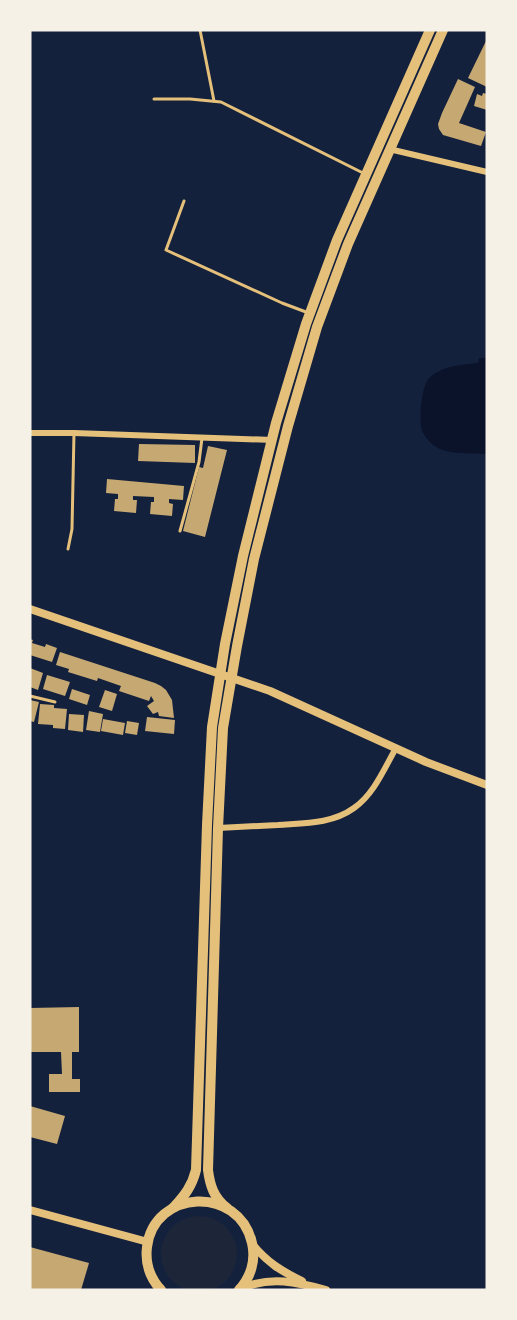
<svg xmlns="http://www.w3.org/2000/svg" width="517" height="1320" font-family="'Open Sans',sans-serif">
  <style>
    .green { fill: #1d2539 }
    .water { fill: #0b132b }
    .building { fill: #c6a872 }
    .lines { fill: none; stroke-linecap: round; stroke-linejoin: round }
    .service { stroke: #e5c07b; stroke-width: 3 }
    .minor { stroke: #e5c07b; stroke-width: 6 }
    .tertiary { stroke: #e5c07b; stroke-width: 8 }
    .secondary { stroke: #e5c07b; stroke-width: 8 }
    .trunk { stroke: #e5c07b; stroke-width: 10 }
  </style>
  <rect width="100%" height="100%" fill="#14213d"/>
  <circle class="green" cx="199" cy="1254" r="38"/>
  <path class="water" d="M479,358H487V454C473,453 454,455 440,449C433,446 427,440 423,433C418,423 421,387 429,378C442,366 460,365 478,363Z"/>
  <g class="building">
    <polygon points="487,39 487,87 468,78"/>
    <polygon points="458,79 475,87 459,123 486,132 481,146 443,135 439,129 438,124 442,113"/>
    <polygon points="483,93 487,94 487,110 474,106 477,94 482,96"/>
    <polygon points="139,444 195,445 195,463 138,461"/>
    <polygon points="208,446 227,450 205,537 183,531 199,467 203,468"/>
    <polygon points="107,479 184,486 183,500 169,499 169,503 173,504 172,516 150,514 151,502 154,502 154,497 133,496 133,500 137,500 136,513 114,511 115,499 118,499 118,494 106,493"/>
    <polygon points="30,639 33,640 32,643 45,647 46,644 57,648 52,662 30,655"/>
    <polygon points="60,652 155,683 161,686 166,690 172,700 174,718 159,716 158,712 153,714 147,706 154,701 151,696 149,701 119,691 121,686 98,678 97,681 68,672 69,669 56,665"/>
    <polygon points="30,668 43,673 38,690 30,687"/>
    <polygon points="47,675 70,682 65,696 43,689"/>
    <polygon points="72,689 90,695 87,705 69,699"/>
    <polygon points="105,690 117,694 112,711 99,707"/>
    <polygon points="30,700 39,702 34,722 30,721"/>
    <polygon points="40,704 54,705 54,708 67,709 65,729 53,728 53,725 38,724"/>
    <polygon points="89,711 103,714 100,732 86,730"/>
    <polygon points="69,714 84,715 83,732 68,730"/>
    <polygon points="147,717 175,720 174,734 145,731"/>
    <polygon points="103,719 125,723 123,735 101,731"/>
    <polygon points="127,721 139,723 137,735 125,733"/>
    <polygon points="79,1007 79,1052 72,1052 72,1079 80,1079 80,1092 49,1092 49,1074 62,1074 61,1052 30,1052 30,1008"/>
    <polygon points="30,1106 65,1116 57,1144 30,1137"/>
    <polygon points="30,1247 89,1263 81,1290 30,1290"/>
  </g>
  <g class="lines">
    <g class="service">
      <polyline points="200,30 214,101"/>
      <polyline points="154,99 190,99 221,102 363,173"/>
      <polyline points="184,201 166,250 282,303 306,312"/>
      <polyline points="180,531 199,462 202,438"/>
      <polyline points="68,549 72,529 74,433"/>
      <polyline points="30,696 55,702"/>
    </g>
    <g class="minor">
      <polyline points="389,149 487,172"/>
      <polyline points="30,433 74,433 272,440"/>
      <path d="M218,828C238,827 258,826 278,825C304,823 332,824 354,808C374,794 384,769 396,748"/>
    </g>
    <g class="tertiary">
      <polyline points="30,609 270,691 426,762 487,785"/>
      <polyline points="30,1210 148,1242"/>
    </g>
    <g class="secondary">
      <path d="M252,1244C268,1263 281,1271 302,1281"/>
      <path d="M242,1288C271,1276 297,1282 326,1290"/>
    </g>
    <g class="trunk">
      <path d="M174,1207C185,1195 192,1186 196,1170L207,825L212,727L225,644L243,556L276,423L306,324L337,240L430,30"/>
      <path d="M227,1208C214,1198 210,1186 208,1170L218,828L223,728L237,646L254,559L288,426L317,327L348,244L443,30"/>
      <path d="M161,1290C150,1278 145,1263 147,1247C154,1189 239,1185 252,1243C256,1260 251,1277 239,1290"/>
    </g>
  </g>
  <rect width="517" height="1320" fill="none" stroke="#f6f1e7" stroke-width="63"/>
</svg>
